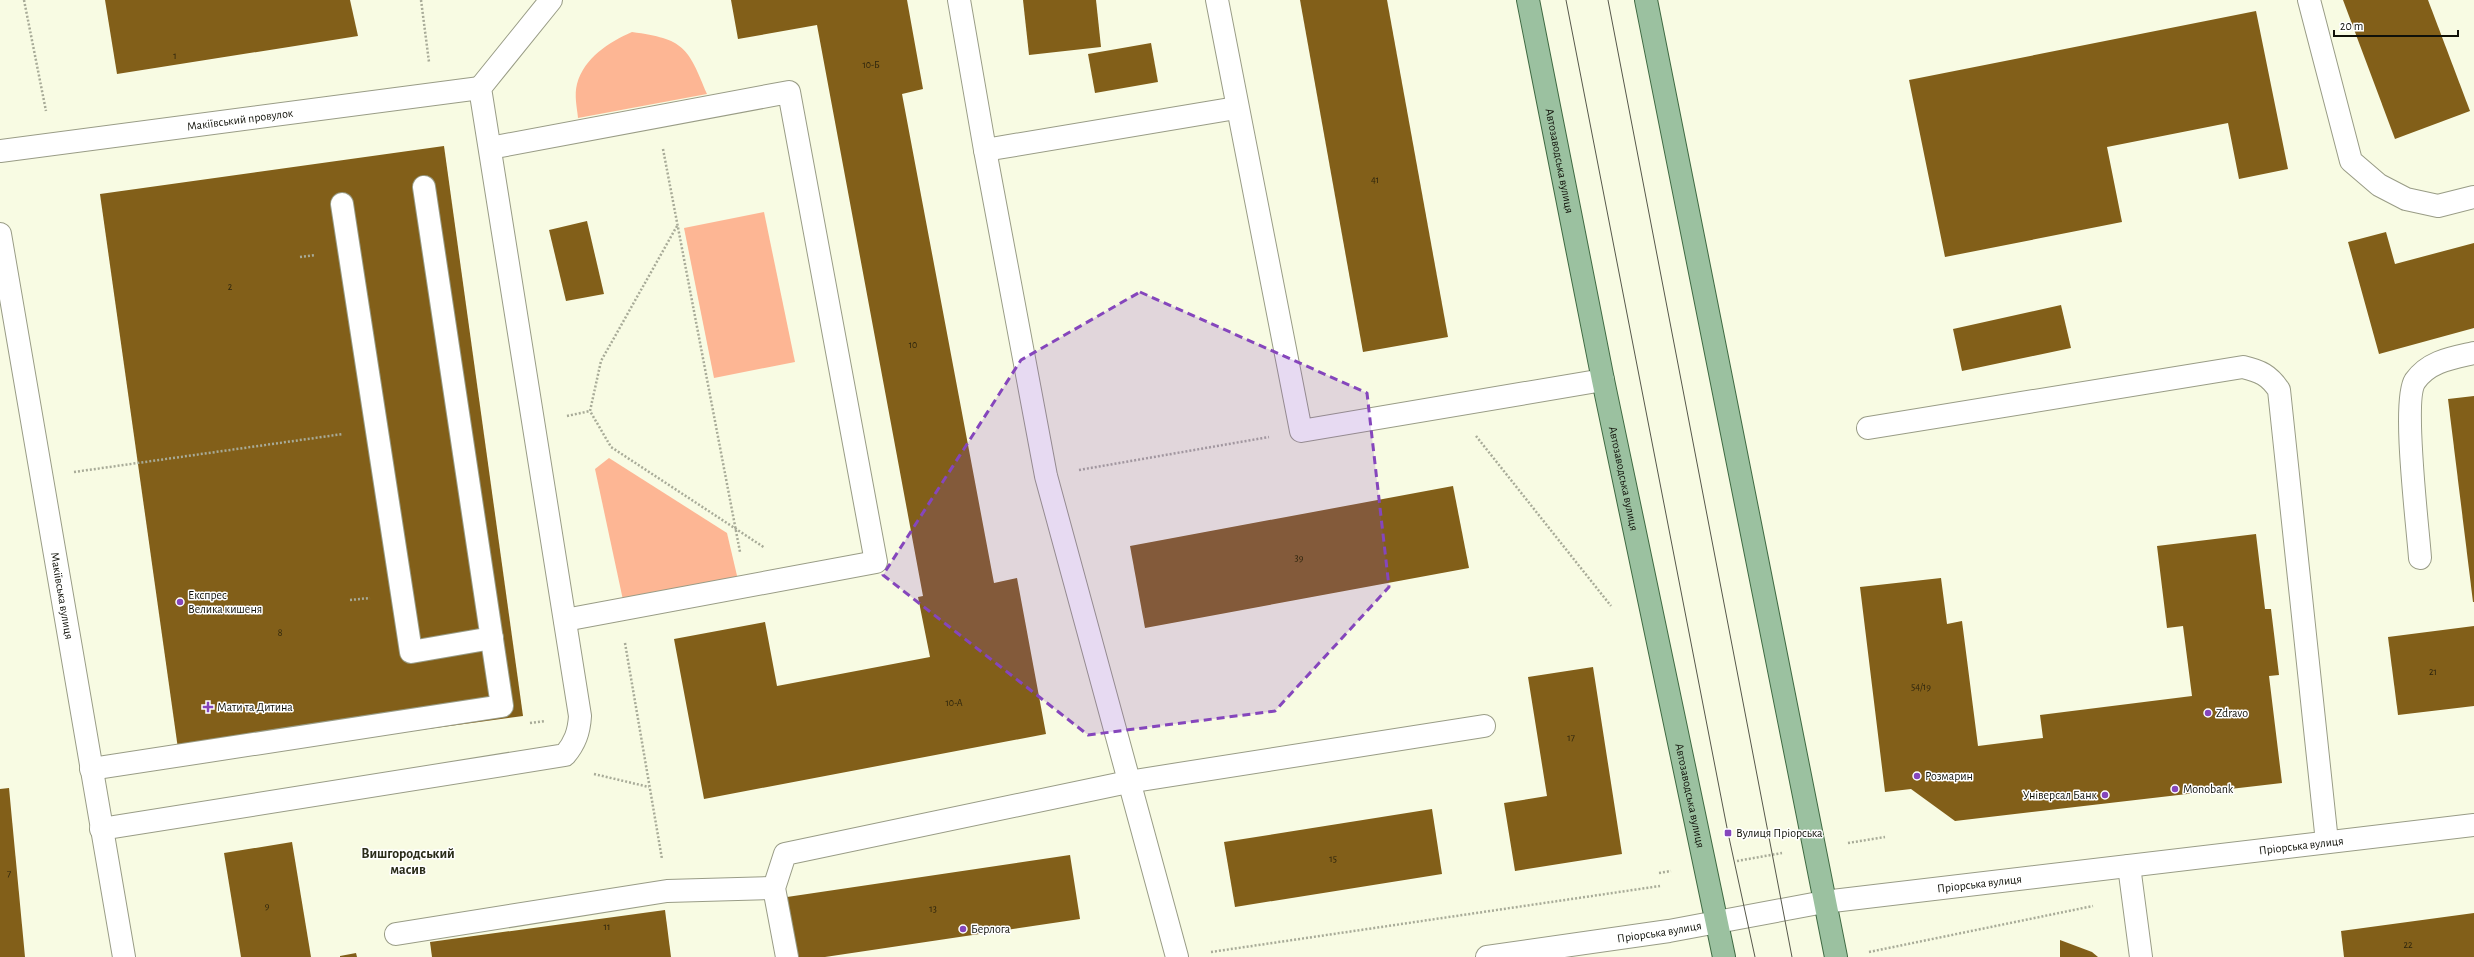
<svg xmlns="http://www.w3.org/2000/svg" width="2474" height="957" font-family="'Alegreya Sans',sans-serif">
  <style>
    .green { fill: #fdb694 }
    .building { fill: #825f19 }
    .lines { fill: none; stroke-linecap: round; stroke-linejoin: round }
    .minor-casing { stroke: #999c86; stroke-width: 24 }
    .major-casing { stroke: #3f6942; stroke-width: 24 }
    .path { stroke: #a8ab98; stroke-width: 2.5; stroke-dasharray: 2 2; stroke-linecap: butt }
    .minor { stroke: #fff; stroke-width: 22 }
    .major { stroke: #9bc1a0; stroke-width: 22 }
    .tram { stroke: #56574a; stroke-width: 1 }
    .marked { fill: #8546bc; fill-opacity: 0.2; stroke: #8546bc; stroke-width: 3; stroke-dasharray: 8 5; stroke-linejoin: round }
    .poi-dot { fill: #8546bc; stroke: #fff; stroke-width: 1.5 }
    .labels { text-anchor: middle; stroke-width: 3; stroke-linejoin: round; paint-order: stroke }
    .number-label { font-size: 10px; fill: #2c240d }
    .street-label { font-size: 12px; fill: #101109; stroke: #fff }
    .poi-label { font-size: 12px; fill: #101109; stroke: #fff; text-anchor: start }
    .quarter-label { font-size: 14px; font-weight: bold; fill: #2a2c19; stroke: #fff }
  </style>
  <rect width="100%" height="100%" fill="#f8fbe3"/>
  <g class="green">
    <path d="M632,32C684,39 688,47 707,94L578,118C577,108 574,95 577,84C584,58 609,42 632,32Z"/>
    <polygon points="764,212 795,362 714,378 684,228"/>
    <polygon points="609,458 727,533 738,580 623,600 595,469"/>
  </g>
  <g class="building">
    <polygon points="105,0 350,0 358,36 117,74"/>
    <polygon points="731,0 907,0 923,89 902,94 994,583 1017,578 1046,734 704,799 674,639 765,622 777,686 930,657 918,597 923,596 817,25 738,39"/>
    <polygon points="1023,0 1096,0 1101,47 1029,55"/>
    <polygon points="1300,0 1387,0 1448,337 1363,352"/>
    <polygon points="2343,0 2428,0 2470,111 2395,139"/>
    <polygon points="2256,11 2288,169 2239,179 2228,123 2107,147 2122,222 1945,257 1909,80"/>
    <polygon points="1151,43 1158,82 1095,93 1088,54"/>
    <polygon points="444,146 523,716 180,763 100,194"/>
    <polygon points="587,221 604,294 566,301 549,230"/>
    <polygon points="2386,232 2395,264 2474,243 2474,328 2379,354 2348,242"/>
    <polygon points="2061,305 2071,348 1962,371 1953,329"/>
    <polygon points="2474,396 2474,602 2473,602 2448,399"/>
    <polygon points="1453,486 1469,568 1145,628 1130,546"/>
    <polygon points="2256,534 2265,609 2271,609 2279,675 2269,676 2282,783 1955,821 1911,789 1885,792 1860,587 1941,578 1947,624 1962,621 1978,746 2043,738 2040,715 2192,696 2183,626 2167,628 2157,546"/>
    <polygon points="2474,626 2474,706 2398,715 2388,637"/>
    <polygon points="1593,667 1622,854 1515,871 1504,803 1547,796 1528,677"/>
    <polygon points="9,788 25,957 0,957 0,789"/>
    <polygon points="1432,809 1442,874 1235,907 1224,842"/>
    <polygon points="292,842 311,957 241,957 224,853"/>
    <polygon points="1070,855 1080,919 825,957 796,957 787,897"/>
    <polygon points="665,910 671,957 432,957 430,942"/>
    <polygon points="2474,913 2474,957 2344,957 2341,931"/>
    <polygon points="2060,940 2092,952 2098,957 2060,957"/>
    <polygon points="356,953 357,957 340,957 340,956"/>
  </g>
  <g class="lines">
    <g class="minor-casing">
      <g id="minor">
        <polyline points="959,0 985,150"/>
        <polyline points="1217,0 1301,431 1603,380"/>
        <polyline points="2309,0 2351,161 2379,185 2406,199 2438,206 2474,197"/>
        <polyline points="490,148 789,92 876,562 565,620"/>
        <path id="s1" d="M0,151L480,88"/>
        <polyline points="342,204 411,652 492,638"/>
        <path id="s2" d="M0,234L124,957"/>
        <path d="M1868,428L2243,367C2260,371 2269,375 2279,390L2327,842"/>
        <path d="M2420,558C2418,528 2402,401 2415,381C2429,361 2452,358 2474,353"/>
        <polyline points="91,769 502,706 424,187"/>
        <path d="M101,829L565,755C575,743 579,732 580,716L480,88L551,0"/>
        <polyline points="2129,866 2141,957"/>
        <polyline points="396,934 667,891 774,888"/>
        <polyline points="787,957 774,888 785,854 1128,782 1484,726"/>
        <polyline points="1177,957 1046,476 985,150 1236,108"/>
        <path id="s3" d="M1487,957L1669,931L1824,902L2474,825"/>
      </g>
    </g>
    <g class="major-casing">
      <g id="major">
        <path id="s4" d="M1528,0L1603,380L1724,957"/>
        <polyline points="1646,0 1836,957"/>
      </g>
    </g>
    <g class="path">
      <polyline points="24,0 46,111"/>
      <polyline points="421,0 429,62"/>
      <polyline points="663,149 740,552"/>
      <polyline points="677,226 601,361 590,411 611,447 765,548"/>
      <polyline points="300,257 315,255"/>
      <polyline points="567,416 590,411"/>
      <polyline points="1476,436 1611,606"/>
      <polyline points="1079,470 1269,437"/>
      <polyline points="74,472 343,434"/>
      <polyline points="350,600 370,598"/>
      <polyline points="625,643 662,859"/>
      <polyline points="530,723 545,721"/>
      <polyline points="594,774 649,787"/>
      <polyline points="1848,843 1885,837"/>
      <polyline points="1737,861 1782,853"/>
      <polyline points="1659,873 1671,871"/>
      <polyline points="1211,952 1660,886"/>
      <polyline points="1869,952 2093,906"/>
    </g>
    <use href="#minor" class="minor"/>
    <use href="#major" class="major"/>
    <g class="tram">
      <polyline points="1566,0 1728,833 1755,957"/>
      <polyline points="1608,0 1792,957"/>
    </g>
  </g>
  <path class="marked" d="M1140,292L1367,393L1389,587L1275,711L1088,735L883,575L1021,360Z"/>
  <g class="poi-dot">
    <circle cx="180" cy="602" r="4"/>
    <path d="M206 701h4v4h4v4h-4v4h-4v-4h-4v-4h4z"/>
    <circle cx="2208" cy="713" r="4"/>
    <circle cx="1917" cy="776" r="4"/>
    <circle cx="2175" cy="789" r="4"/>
    <circle cx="2105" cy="795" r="4"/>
    <rect x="1724" y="829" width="8" height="8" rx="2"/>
    <circle cx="963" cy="929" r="4"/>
  </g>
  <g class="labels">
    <g class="number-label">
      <text x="175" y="59">1</text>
      <text x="871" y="68">10-Б</text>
      <text x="1375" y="183">41</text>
      <text x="230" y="290">2</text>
      <text x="913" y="348">10</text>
      <text x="1299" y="561">39</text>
      <text x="280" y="636">8</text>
      <text x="2433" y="675">21</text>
      <text x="1921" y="690">54/19</text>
      <text x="954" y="706">10-А</text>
      <text x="1571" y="741">17</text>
      <text x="1333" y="862">15</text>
      <text x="9" y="877">7</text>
      <text x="267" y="909">9</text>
      <text x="933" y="912">13</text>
      <text x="607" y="930">11</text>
      <text x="2408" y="948">22</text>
    </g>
    <g class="street-label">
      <text dy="4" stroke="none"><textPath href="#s1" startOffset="242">Макіївський провулок</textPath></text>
      <text dy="4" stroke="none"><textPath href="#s4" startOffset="164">Автозаводська вулиця</textPath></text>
      <text dy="4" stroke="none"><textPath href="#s4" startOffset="488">Автозаводська вулиця</textPath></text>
      <text dy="4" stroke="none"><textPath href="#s2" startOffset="367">Макіївська вулиця</textPath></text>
      <text dy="4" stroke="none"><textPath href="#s4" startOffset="812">Автозаводська вулиця</textPath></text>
      <text dy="4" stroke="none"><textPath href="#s3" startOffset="822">Пріорська вулиця</textPath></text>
      <text dy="4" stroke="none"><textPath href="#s3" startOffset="498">Пріорська вулиця</textPath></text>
      <text dy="4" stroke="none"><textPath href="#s3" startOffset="174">Пріорська вулиця</textPath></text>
    </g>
    <g class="poi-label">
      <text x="188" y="599">Експрес<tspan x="188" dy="14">Велика кишеня</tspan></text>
      <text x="217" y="711">Мати та Дитина</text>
      <text x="2216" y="717">Zdravo</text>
      <text x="1925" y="780">Розмарин</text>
      <text x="2183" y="793">Monobank</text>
      <text x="2097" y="799" text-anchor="end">Універсал Банк</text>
      <text x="1736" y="837">Вулиця Пріорська</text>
      <text x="971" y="933">Берлога</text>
    </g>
    <g class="quarter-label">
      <text x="408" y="858">Вишгородський<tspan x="408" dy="16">масив</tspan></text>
    </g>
  </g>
  <path d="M2334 30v6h124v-6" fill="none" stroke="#101109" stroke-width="2"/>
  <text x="2340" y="30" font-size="12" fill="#101109" stroke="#ffffff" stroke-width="3" paint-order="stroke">20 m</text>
</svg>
